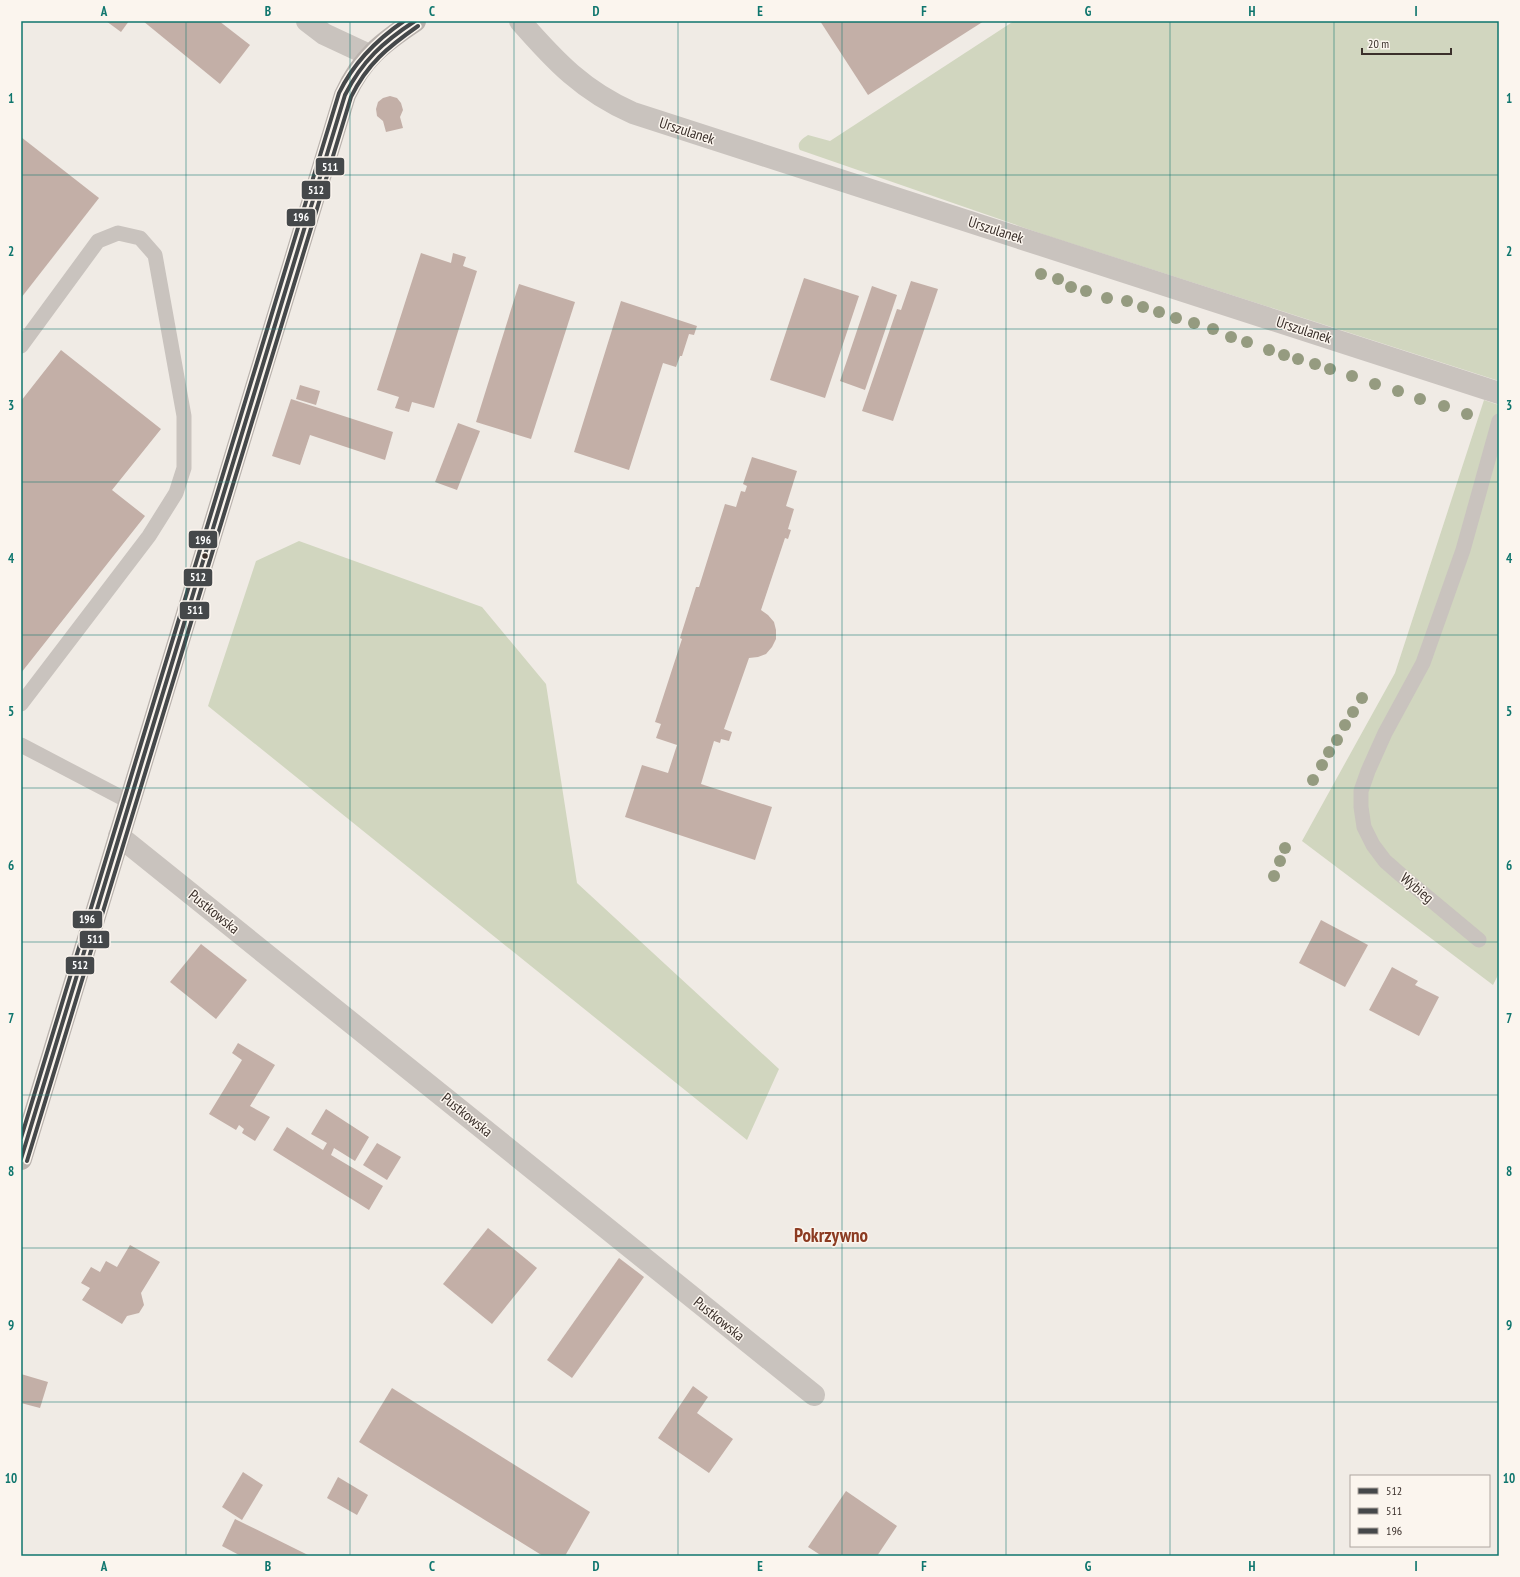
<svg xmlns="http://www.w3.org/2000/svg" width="1520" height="1577" font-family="'PT Sans Narrow',sans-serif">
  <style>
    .green { fill: #d1d6bf }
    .building { fill: #c3afa7 }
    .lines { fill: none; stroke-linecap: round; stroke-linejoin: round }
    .lane { stroke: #c9c3be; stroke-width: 15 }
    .street { stroke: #c9c3be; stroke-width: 22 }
    .secondary { stroke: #bab3ae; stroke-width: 22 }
    .bus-1-casing { stroke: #fbf5ee; stroke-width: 7 }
    .bus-2-casing { stroke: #fbf5ee; stroke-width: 7 }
    .bus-3-casing { stroke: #fbf5ee; stroke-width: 7 }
    .bus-1 { stroke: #45484a; stroke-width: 4 }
    .bus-2 { stroke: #45484a; stroke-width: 4 }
    .bus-3 { stroke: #45484a; stroke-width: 4 }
    .tree { fill: #959b80 }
    .grid { fill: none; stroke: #0f766e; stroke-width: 1; stroke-opacity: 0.55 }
    .bus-dot { fill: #3b302b; stroke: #fbf5ee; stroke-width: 1.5 }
    .labels { text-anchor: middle; stroke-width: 3; stroke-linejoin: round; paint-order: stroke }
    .street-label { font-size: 15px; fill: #3b302b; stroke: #fbf5ee }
    .district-label { font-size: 19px; font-weight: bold; fill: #8c3b22; stroke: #fbf5ee }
    .line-badge { stroke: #fbf5ee; stroke-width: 1.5 }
    .badge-label { font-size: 11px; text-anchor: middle; font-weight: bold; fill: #fff }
    .neatline { fill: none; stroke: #0f766e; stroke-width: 1.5 }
    .grid-label { font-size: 13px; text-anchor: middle; font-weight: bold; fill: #0f766e }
  </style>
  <rect width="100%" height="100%" fill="#f0ebe5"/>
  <g class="green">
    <path d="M1014,21H1499V381L1048,236L800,150C796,143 802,139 808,135L830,141Z"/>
    <polygon points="1484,400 1499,405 1499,973 1493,985 1302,841 1395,673"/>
    <polygon points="299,541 482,607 546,684 577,883 779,1069 747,1140 208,706 256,561"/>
  </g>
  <g class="building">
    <polygon points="106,21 129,21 121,32"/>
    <polygon points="143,21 219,21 250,45 220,84"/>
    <polygon points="820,21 984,21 868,95"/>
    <polygon points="390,96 397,98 401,103 403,110 400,117 403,128 386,132 383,121 377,116 376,109 378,102 383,98"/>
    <polygon points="21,137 99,198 21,298"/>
    <polygon points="421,253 451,263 453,253 466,257 463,266 477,271 434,408 412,402 409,412 395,408 399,397 377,390"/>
    <polygon points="804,278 859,296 825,398 770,380"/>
    <polygon points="911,281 938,289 893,421 862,411 897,309 901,310"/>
    <polygon points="519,284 575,302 531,439 476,422"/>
    <polygon points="872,286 897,295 865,390 840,381"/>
    <polygon points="621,301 697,326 694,335 689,334 682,356 680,356 676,367 663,363 629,470 574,452"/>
    <polygon points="61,350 161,429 112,490 145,516 21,673 21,401"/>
    <polygon points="300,385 320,391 316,405 296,399"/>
    <polygon points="291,399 393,432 385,460 310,435 300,465 272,456"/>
    <polygon points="458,423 480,431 457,490 435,482"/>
    <polygon points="752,457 797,471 786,506 794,509 788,529 791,530 788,539 785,538 761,610 768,615 774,622 776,630 776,639 772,647 766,654 758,657 749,658 724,729 732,732 729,741 721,739 720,743 714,741 701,784 772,807 755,860 625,817 642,765 668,773 677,745 656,738 661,724 655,722 682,639 680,638 696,587 699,587 725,504 736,507 741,491 745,492 747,486 743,484"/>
    <polygon points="1321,920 1368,945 1345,987 1299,963"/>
    <polygon points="201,944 247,980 216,1019 170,982"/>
    <polygon points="1392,967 1418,981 1415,985 1439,997 1419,1036 1369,1010"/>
    <polygon points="238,1043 275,1065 250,1106 270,1117 255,1141 242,1133 244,1129 239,1125 236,1130 209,1114 242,1060 232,1053"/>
    <polygon points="326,1109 369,1137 355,1161 334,1148 331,1155 383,1186 369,1210 273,1150 287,1127 323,1150 327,1143 311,1134"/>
    <polygon points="377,1143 401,1157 387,1180 363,1165"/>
    <polygon points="488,1228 537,1268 492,1324 443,1284"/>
    <polygon points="130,1245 160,1262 141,1293 144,1305 139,1313 127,1316 122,1324 82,1300 90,1288 81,1283 91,1267 100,1272 106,1261 117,1267"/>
    <polygon points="619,1258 644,1277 572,1378 547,1360"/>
    <polygon points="21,1374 48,1382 40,1408 21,1403"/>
    <polygon points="693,1386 708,1397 697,1413 733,1439 709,1473 658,1438"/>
    <polygon points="392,1388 590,1512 565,1556 543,1556 359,1442"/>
    <polygon points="243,1472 263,1485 242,1520 222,1507"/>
    <polygon points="338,1477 368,1495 357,1515 327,1498"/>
    <polygon points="846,1491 897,1526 877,1556 822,1556 808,1547"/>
    <polygon points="235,1519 310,1556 241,1556 222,1546"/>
  </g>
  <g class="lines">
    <g class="lane">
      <polyline points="21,346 98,241 118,233 140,238 155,255 184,416 184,468 176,493 149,536 21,704"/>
      <polyline points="21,745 130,802"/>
      <polyline points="1479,940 1401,875 1385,861 1373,845 1364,827 1361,807 1361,791 1368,771 1385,733 1423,663 1463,550 1499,421"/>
    </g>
    <g class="street">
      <polyline points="307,21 324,34 369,55"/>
      <path d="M520,21C555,61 583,91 633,113L1499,393"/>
      <polyline points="119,836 814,1395"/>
    </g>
    <path class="secondary" d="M21,1159L345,95C362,58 382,43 415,21"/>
    <g class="bus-1-casing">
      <path id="bus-1" d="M21,1159L345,95C362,61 383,42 415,21"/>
    </g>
    <g class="bus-2-casing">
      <path id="bus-2" d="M27,1161L351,97C367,64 388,47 418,26"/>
    </g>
    <g class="bus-3-casing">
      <path id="bus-3" d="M21,1138L339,93C354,62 376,40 404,21"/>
    </g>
    <use href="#bus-1" class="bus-1"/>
    <use href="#bus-2" class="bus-2"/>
    <use href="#bus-3" class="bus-3"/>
  </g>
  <g class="tree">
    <circle cx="1041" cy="274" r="6"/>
    <circle cx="1058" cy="279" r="6"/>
    <circle cx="1071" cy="287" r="6"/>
    <circle cx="1086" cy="291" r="6"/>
    <circle cx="1107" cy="298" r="6"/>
    <circle cx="1127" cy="301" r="6"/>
    <circle cx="1143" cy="307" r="6"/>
    <circle cx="1159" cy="312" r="6"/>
    <circle cx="1176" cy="318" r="6"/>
    <circle cx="1194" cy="323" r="6"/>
    <circle cx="1213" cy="329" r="6"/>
    <circle cx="1231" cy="337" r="6"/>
    <circle cx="1247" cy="342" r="6"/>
    <circle cx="1269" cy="350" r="6"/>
    <circle cx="1284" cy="355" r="6"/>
    <circle cx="1298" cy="359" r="6"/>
    <circle cx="1315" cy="364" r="6"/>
    <circle cx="1330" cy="369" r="6"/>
    <circle cx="1352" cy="376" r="6"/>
    <circle cx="1375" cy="384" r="6"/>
    <circle cx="1398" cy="391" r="6"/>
    <circle cx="1420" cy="399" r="6"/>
    <circle cx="1444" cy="406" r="6"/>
    <circle cx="1467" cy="414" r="6"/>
    <circle cx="1362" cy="698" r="6"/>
    <circle cx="1353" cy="712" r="6"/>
    <circle cx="1345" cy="725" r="6"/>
    <circle cx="1337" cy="740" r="6"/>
    <circle cx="1329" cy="752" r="6"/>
    <circle cx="1322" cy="765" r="6"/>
    <circle cx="1313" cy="780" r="6"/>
    <circle cx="1285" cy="848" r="6"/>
    <circle cx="1280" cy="861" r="6"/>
    <circle cx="1274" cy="876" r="6"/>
  </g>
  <path class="grid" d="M186,21V1556M350,21V1556M514,21V1556M678,21V1556M842,21V1556M1006,21V1556M1170,21V1556M1334,21V1556M21,175H1499M21,329H1499M21,482H1499M21,635H1499M21,788H1499M21,942H1499M21,1095H1499M21,1248H1499M21,1402H1499"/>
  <circle class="bus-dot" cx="205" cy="556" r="3.5"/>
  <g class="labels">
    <g class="street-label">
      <text transform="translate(687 131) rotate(18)" y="5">Urszulanek</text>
      <text transform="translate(996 230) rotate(18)" y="5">Urszulanek</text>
      <text transform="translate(1304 330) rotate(18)" y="5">Urszulanek</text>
      <text transform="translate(1417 888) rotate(40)" y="5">Wybieg</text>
      <text transform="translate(214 912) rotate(39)" y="5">Pustkowska</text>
      <text transform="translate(467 1115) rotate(39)" y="5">Pustkowska</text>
      <text transform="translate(719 1319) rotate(39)" y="5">Pustkowska</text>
    </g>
    <g class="district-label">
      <text x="831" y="1242">Pokrzywno</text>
    </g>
  </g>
  <g class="line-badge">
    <rect x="315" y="157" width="30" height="19" rx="4" fill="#45484a"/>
    <rect x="301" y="180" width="30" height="20" rx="4" fill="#45484a"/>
    <rect x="286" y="208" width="30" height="19" rx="4" fill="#45484a"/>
    <rect x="188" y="530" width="30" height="19" rx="4" fill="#45484a"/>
    <rect x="183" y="568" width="30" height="19" rx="4" fill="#45484a"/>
    <rect x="179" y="601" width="31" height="19" rx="4" fill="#45484a"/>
    <rect x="72" y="910" width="31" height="19" rx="4" fill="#45484a"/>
    <rect x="79" y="930" width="31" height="19" rx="4" fill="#45484a"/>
    <rect x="65" y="956" width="30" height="19" rx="4" fill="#45484a"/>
  </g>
  <g class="badge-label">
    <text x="330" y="171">511</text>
    <text x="316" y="194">512</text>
    <text x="301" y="221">196</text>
    <text x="203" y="544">196</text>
    <text x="198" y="581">512</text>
    <text x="195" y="614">511</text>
    <text x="87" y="923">196</text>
    <text x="95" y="943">511</text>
    <text x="80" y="969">512</text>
  </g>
  <rect width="1520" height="1577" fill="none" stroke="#fbf5ee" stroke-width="44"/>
  <rect x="1350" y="1475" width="140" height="72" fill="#fbf5ee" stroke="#aea6a0"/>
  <rect x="1358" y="1488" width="20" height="6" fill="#45484a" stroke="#aea6a0"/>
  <text x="1386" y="1495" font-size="12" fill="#3b302b">512</text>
  <rect x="1358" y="1508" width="20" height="6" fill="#45484a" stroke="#aea6a0"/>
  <text x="1386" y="1515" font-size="12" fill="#3b302b">511</text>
  <rect x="1358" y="1528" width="20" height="6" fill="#45484a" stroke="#aea6a0"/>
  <text x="1386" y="1535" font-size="12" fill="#3b302b">196</text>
  <path d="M1362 48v6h89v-6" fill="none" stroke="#3b302b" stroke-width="2"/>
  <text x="1368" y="48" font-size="12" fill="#3b302b" stroke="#fbf5ee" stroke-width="3" paint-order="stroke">20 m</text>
  <rect x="22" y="22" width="1476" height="1533" class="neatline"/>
  <g class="grid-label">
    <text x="104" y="16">A</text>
    <text x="268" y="16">B</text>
    <text x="432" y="16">C</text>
    <text x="596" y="16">D</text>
    <text x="760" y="16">E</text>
    <text x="924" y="16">F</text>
    <text x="1088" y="16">G</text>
    <text x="1252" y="16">H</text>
    <text x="1416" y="16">I</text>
    <text x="11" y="103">1</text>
    <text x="1509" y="103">1</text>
    <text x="11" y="256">2</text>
    <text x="1509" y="256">2</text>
    <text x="11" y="410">3</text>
    <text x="1509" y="410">3</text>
    <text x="11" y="563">4</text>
    <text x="1509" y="563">4</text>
    <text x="11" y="716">5</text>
    <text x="1509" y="716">5</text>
    <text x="11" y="870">6</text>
    <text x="1509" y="870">6</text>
    <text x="11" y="1023">7</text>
    <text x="1509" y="1023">7</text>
    <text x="11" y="1176">8</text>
    <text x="1509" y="1176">8</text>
    <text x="11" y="1330">9</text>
    <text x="1509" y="1330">9</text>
    <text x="11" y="1483">10</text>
    <text x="1509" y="1483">10</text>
    <text x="104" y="1571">A</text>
    <text x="268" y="1571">B</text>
    <text x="432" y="1571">C</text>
    <text x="596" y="1571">D</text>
    <text x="760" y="1571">E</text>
    <text x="924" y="1571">F</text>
    <text x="1088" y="1571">G</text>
    <text x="1252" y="1571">H</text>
    <text x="1416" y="1571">I</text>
  </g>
</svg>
